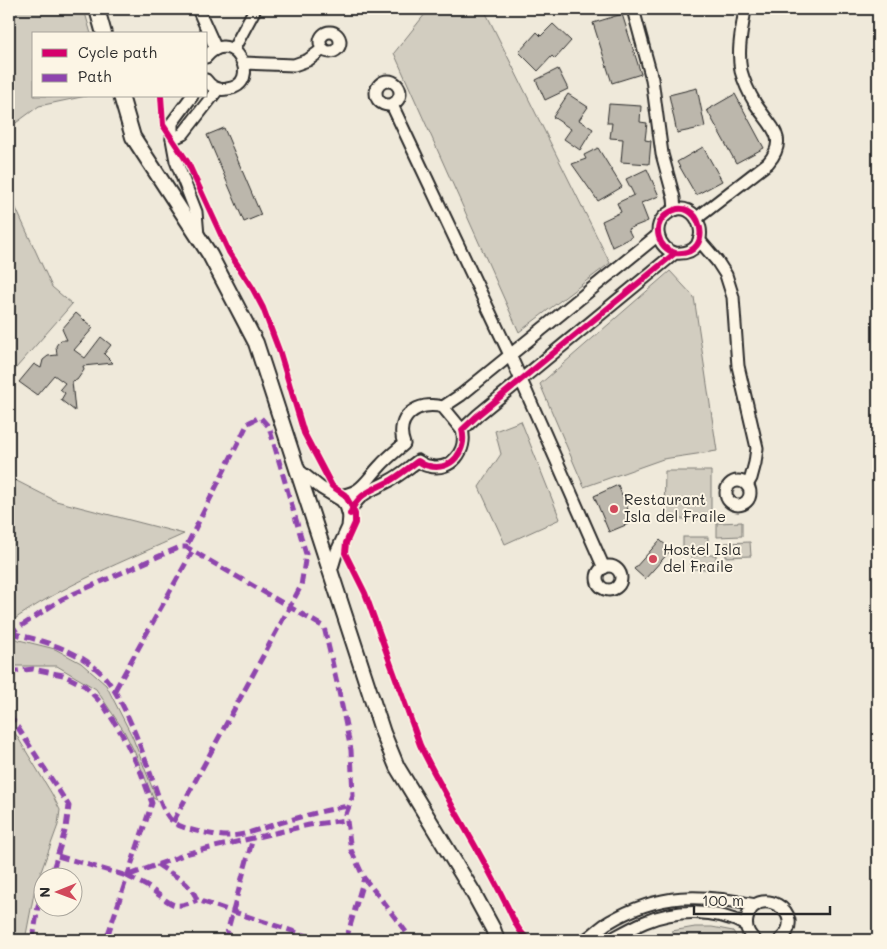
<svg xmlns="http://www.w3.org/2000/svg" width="887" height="949" font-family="Mali,sans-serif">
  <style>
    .green { fill: #d2cdc0; stroke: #7e7c76 }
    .building { fill: #bcb7ac; stroke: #2b2b2b }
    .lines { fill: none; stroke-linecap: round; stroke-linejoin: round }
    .minor-casing { stroke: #2b2b2b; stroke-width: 15 }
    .major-casing { stroke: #2b2b2b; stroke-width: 18 }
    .minor { stroke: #fcf5e5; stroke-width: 11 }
    .major { stroke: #fcf5e5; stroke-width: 14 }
    .quiet { stroke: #8e44ad; stroke-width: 5; stroke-dasharray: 10 5; stroke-linecap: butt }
    .cycleway-casing { stroke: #fcf5e5; stroke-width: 9 }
    .cycleway { stroke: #d6006c; stroke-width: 6 }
    .poi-dot { fill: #d1495b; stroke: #fcf5e5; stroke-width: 2 }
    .labels { text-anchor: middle; stroke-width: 4; stroke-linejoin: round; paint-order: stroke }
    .poi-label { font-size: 15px; fill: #2b2b2b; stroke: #fcf5e5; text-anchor: start }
  </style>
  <rect width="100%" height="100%" fill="#efe9da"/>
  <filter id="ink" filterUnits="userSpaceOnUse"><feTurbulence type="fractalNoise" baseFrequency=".02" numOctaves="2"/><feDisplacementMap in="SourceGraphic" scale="10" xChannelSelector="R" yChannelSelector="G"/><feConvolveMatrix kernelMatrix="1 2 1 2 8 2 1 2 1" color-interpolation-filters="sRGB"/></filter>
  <g filter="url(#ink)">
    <g class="green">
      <polygon points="9,9 84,9 91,34 34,34 34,96 86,96 39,106 9,128"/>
      <polygon points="429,9 484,9 610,263 519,332 394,53"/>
      <polygon points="9,193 52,287 72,304 9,376"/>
      <polygon points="670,271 694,297 717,451 663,459 584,487 540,384"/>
      <polygon points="521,421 560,519 505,544 479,487 501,454 495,431"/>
      <polygon points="665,471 711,471 711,519 664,519"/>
      <path d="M9,477L56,501L184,534C125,561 62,585 9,623Z"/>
      <polygon points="742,522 742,536 717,537 717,523"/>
      <rect x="683" y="537" width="25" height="14"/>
      <polygon points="750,542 751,556 726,557 725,543"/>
      <rect x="691" y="555" width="25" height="14"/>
      <polygon points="9,635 19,640 55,649 81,663 106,685 132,736 157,800 153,798 135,753 124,731 96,689 57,666 9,666"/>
      <polygon points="9,723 52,794 60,810 58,825 35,888 25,940 9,940"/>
      <polygon points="695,927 712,927 733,931 738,940 671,940 672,931"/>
    </g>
    <g class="building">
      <polygon points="622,14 641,74 612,83 593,23"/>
      <polygon points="553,24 571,41 555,59 552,56 538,71 519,52 537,32 541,36"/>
      <polygon points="558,69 568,89 545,100 536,80"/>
      <polygon points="697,88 705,127 677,133 669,95"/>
      <polygon points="568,94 588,107 579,120 593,129 580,150 564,139 571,129 553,117"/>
      <polygon points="735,94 764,148 736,163 707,110"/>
      <polygon points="609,104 641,106 640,122 647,123 645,140 651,141 649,164 621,162 623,139 610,138 612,123 607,123"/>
      <polygon points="224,128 261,215 244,222 207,135"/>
      <polygon points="703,147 722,181 696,195 677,162"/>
      <polygon points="598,148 622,187 598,201 572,164 586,159 584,155"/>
      <polygon points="647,169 659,196 641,203 648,221 628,229 632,237 612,247 602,221 621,212 617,203 634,195 626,179"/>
      <polygon points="76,313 93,328 74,350 85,358 101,337 111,345 104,354 113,363 83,366 84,370 77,380 72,381 75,411 61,400 65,393 60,389 65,383 54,375 37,395 19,382 34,364 41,368 43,360 48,356 57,355 56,346 58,343 61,340 67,340 62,329"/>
      <polygon points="618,485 633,522 609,532 594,496"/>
      <polygon points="660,540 671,550 645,579 634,569"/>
    </g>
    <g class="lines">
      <g class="minor-casing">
        <g id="minor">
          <polyline points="198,9 216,49"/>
          <polyline points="633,9 652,79 662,154 674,198 675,210"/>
          <circle cx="330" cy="42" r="10"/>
          <polyline points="233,50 255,9"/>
          <path d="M206,57C233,24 265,84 227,89C218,91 211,87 206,80"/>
          <polyline points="244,63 294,65 308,60 323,49"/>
          <circle cx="388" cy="93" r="12"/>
          <polyline points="192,96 172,123 172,139 176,161 196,212 198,236"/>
          <polyline points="392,105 510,355 604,568"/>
          <polyline points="172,139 183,134 218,89"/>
          <path d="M697,218L768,163C790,137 769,126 755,103C749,93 744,82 741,71C737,49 742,30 745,9"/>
          <polyline points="699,240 717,261 726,275 733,297 738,366 757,448 755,463 751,478 747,485"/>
          <polyline points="443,407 462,430"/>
          <polyline points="296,468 321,488 341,500 346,506 349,516 348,527 337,551 331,571"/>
          <circle cx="738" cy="493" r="12"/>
          <path d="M336,496C362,494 364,483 380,466C387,458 396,451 404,444C394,417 418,400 443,407L461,395L658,235"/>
          <path d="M349,516C357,493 369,492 389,481C399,476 408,468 418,461C421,463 425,466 429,466C451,472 468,450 462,430L478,415L675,253C719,257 699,190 667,214C651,226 658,248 675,253"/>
          <circle cx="609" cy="578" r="12"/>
          <path d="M585,940C594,935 600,927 609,922C660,892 701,894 756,905"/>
          <path d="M610,940C621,934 633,927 645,922C677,909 715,909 746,925"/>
          <path d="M755,940C749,935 745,928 747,919C754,882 811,912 780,940"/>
        </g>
      </g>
      <g class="major-casing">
        <g id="major">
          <polyline points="97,9 104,34"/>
          <polyline points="121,96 133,137 210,255 256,343 383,733 397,767 474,894 493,929 497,940"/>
        </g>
      </g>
      <use href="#minor" class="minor"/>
      <use href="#major" class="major"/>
      <g class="quiet">
        <path d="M11,633C43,641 76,649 100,672C123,694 142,751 153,781C158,794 162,812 173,822C181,829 213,835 224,836C241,837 260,829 276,824C300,817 324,810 349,806"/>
        <polyline points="9,634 62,599 180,547 186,547 324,627 338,687 351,750 353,796 346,814 351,850 364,878 381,899 412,940"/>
        <polyline points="9,672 33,669 63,675 85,686 104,706 123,736 141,773 152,803 106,940"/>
        <polyline points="115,690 192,552"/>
        <polyline points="9,714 69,806 66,828 51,876"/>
        <polyline points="173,822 301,586 306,554 269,427 260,417 248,423 186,547"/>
        <polyline points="58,856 127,876 189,853 309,825 347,820"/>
        <path d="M157,864C172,875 191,882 197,900L320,940"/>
        <path d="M127,876C136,881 147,885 155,892C172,905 175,910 197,900"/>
        <polyline points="33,940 38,906 42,896"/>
        <polyline points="225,940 253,838"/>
        <polyline points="346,940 364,878"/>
      </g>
      <g class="cycleway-casing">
        <g id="cycleway">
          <path d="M161,96L163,125L188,163L229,252L253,289L263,308L280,353L304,433L332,486L345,495L352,507L355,514V523L346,543L345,553L365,593L420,745C446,799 479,849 505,902C512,914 517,933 530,940"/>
          <path d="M350,514C357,494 372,490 388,482C399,476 408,468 418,461C421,463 425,466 429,466C451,472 468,450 462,430L478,415L675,253C719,257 699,190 667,214C651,226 658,248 675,253"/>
        </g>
      </g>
      <use href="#cycleway" class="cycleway"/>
    </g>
  </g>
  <g class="poi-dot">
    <circle cx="614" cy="509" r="5"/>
    <circle cx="653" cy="559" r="5"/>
  </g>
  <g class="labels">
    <g class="poi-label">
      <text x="624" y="505">Restaurant<tspan x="624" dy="17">Isla del Fraile</tspan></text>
      <text x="663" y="555">Hostel Isla<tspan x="663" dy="17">del Fraile</tspan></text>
    </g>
  </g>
  <rect width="887" height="949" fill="none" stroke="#fcf5e5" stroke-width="30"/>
  <rect x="15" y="15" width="857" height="919" fill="none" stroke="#2b2b2b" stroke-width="2" filter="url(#ink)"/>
  <rect x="32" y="32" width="175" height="65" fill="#fcf5e5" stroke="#a8a49b"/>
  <rect x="42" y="49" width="25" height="8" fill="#d6006c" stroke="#a8a49b"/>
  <text x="78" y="58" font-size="15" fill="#2b2b2b">Cycle path</text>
  <rect x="42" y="74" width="25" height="8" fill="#8e44ad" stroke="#a8a49b"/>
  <text x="78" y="82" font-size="15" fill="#2b2b2b">Path</text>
  <g transform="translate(58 892) rotate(269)"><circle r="24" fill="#fcf5e5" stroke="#a8a49b"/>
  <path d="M0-4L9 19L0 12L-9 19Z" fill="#d1495b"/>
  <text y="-8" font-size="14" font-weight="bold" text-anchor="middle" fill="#2b2b2b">N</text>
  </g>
  <path d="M694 906v8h136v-8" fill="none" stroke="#2b2b2b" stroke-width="2.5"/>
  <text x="702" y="906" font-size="15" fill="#2b2b2b" stroke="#fcf5e5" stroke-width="4" paint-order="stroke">100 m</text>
</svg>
